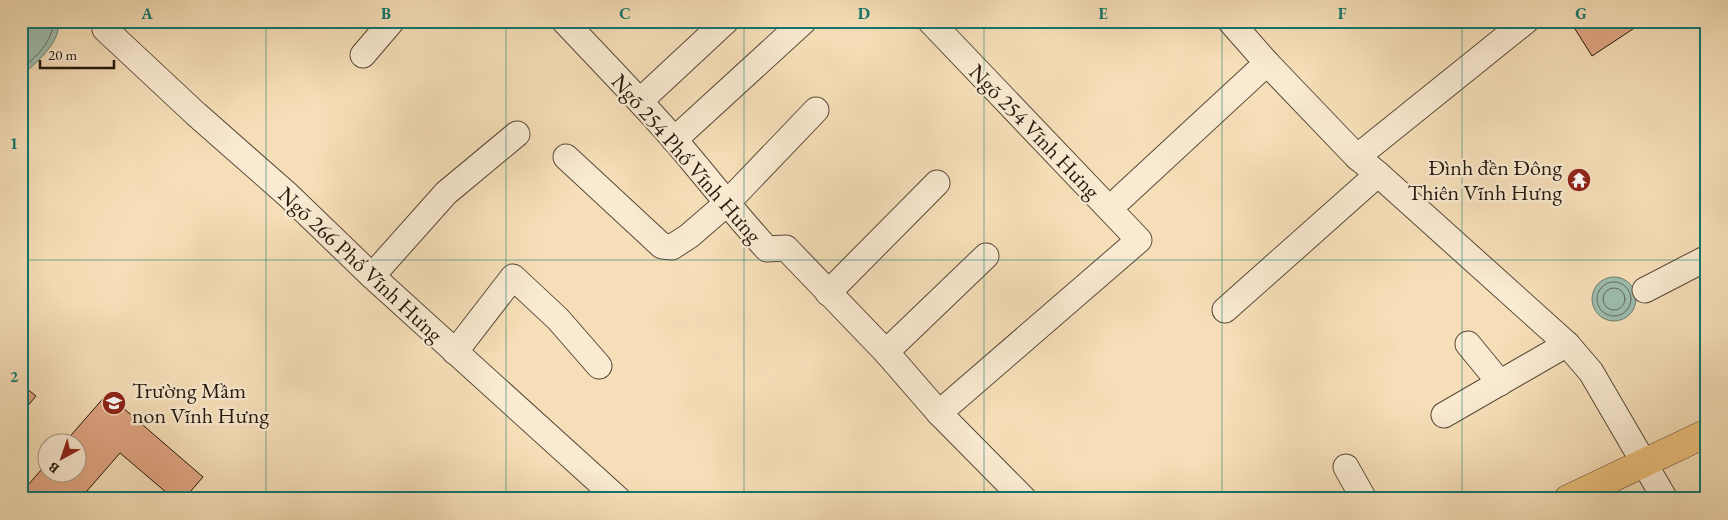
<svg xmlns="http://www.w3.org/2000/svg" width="1728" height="520" font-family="'EB Garamond',serif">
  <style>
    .water { fill: #9dbdae; stroke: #6d7b6e }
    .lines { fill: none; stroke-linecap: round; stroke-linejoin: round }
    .shore { stroke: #606a5e; stroke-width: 1 }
    .building { fill: #e0a683; stroke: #24170d }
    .minor-casing { stroke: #584938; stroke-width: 27 }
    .major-casing { stroke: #24170d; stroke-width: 29 }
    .minor { stroke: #f9ead1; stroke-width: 25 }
    .major { stroke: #ebc07c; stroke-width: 28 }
    .grid { fill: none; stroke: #0f766e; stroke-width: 1; stroke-opacity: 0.55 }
    .labels { text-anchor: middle; stroke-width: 4.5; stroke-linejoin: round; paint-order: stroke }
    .street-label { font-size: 22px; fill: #24170d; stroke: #f9ead1 }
    .poi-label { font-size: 22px; fill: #24170d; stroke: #f9ead1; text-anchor: end }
    .neatline { fill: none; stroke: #0f766e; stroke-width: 2 }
    .grid-label { font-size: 16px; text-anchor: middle; font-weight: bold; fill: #0f766e }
  </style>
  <rect width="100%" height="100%" fill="#f6dfb8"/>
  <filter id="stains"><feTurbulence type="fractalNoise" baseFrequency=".004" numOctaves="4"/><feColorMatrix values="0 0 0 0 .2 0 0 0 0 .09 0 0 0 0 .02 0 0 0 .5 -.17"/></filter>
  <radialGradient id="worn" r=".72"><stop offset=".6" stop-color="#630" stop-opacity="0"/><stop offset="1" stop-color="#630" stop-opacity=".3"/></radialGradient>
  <g class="water">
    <path d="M21,21H58C62,42 35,64 21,76Z"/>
    <circle cx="1614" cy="299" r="22"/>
  </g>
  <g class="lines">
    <g class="shore">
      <path d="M21,69C35,58 54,41 53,21"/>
      <circle cx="1614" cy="299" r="17"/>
      <circle cx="1614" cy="299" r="11"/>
    </g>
  </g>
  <g class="building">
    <polygon points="1570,21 1645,21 1592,56"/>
    <polygon points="21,384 36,396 21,414"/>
    <polygon points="107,394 203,477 184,499 174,499 120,453 80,499 21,499 21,493 48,462 48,472 78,472 78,442 65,442"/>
  </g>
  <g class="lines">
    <g class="minor-casing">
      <g id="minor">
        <polyline points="113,21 105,29 196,114 288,195 372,276 618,499"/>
        <path d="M564,21C601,60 638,98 673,138C705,175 734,213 767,249L786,248L886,352L939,413L1024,499"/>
        <polyline points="930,21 1139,240 939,413"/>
        <polyline points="1230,21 1267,63 1357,157 1378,174 1567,344 1591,372 1665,499"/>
        <polyline points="363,55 392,21"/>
        <polyline points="640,101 726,21"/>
        <polyline points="674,140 804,21"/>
        <polyline points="566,157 662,246 672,247 689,236 726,204 816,110"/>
        <polyline points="1357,157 1526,21"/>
        <polyline points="1121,198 1267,63"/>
        <polyline points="372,276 446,193 517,134"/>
        <polyline points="1645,290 1707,258"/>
        <polyline points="828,293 937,183"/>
        <polyline points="1225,310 1378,174"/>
        <polyline points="1468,344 1500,383"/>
        <polyline points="455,352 513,277 558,319 599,366"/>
        <polyline points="886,352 986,256"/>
        <polyline points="1444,415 1567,344"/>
        <polyline points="1346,467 1364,499"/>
      </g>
    </g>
    <g class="major-casing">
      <polyline id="major" points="1568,499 1707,433"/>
    </g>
    <use href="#minor" class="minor"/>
    <use href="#major" class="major"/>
  </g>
  <path class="grid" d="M266,21V499M506,21V499M744,21V499M984,21V499M1222,21V499M1462,21V499M21,260H1707"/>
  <defs>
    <g id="temple-disc" transform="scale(1.25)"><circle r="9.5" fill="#8f2418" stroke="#f9ead1"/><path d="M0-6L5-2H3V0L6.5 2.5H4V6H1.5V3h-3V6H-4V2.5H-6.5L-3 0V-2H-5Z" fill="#fff"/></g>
    <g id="school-disc" transform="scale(1.25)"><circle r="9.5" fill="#8f2418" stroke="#f9ead1"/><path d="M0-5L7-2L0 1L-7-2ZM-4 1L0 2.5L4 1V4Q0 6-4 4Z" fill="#fff"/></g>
  </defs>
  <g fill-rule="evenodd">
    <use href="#temple-disc" x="1579" y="180"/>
    <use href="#school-disc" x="114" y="403"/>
  </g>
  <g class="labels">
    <g class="street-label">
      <text transform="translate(1035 131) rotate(46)" y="8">Ngõ 254 Vĩnh Hưng</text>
      <text transform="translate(687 158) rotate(49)" y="8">Ngõ 254 Phố Vĩnh Hưng</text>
      <text transform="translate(361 264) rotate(43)" y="8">Ngõ 266 Phố Vĩnh Hưng</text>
    </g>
    <g class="poi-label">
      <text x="1562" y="175">Đình đền Đông<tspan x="1562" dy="25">Thiên Vĩnh Hưng</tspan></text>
      <text x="132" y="398" text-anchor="start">Trường Mầm<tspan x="132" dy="25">non Vĩnh Hưng</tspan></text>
    </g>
  </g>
  <rect width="1728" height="520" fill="none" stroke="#f6dfb8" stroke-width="55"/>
  <g transform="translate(62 458) rotate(220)"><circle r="24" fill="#f9ead1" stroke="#a49683"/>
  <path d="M0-4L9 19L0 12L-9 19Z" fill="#8f2418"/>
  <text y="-8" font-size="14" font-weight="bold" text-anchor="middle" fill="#24170d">B</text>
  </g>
  <path d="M40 60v8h74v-8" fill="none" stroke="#24170d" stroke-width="2.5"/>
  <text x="48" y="60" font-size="15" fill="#24170d" stroke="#f9ead1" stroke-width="4" paint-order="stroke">20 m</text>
  <rect x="28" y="28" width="1672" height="464" class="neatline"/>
  <g class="grid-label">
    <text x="147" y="19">A</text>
    <text x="386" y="19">B</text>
    <text x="625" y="19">C</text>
    <text x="864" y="19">D</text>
    <text x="1103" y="19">E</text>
    <text x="1342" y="19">F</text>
    <text x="1581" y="19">G</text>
    <text x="14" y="149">1</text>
    <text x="14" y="382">2</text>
  </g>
  <rect width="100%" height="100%" filter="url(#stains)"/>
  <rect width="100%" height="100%" fill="url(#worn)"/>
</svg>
